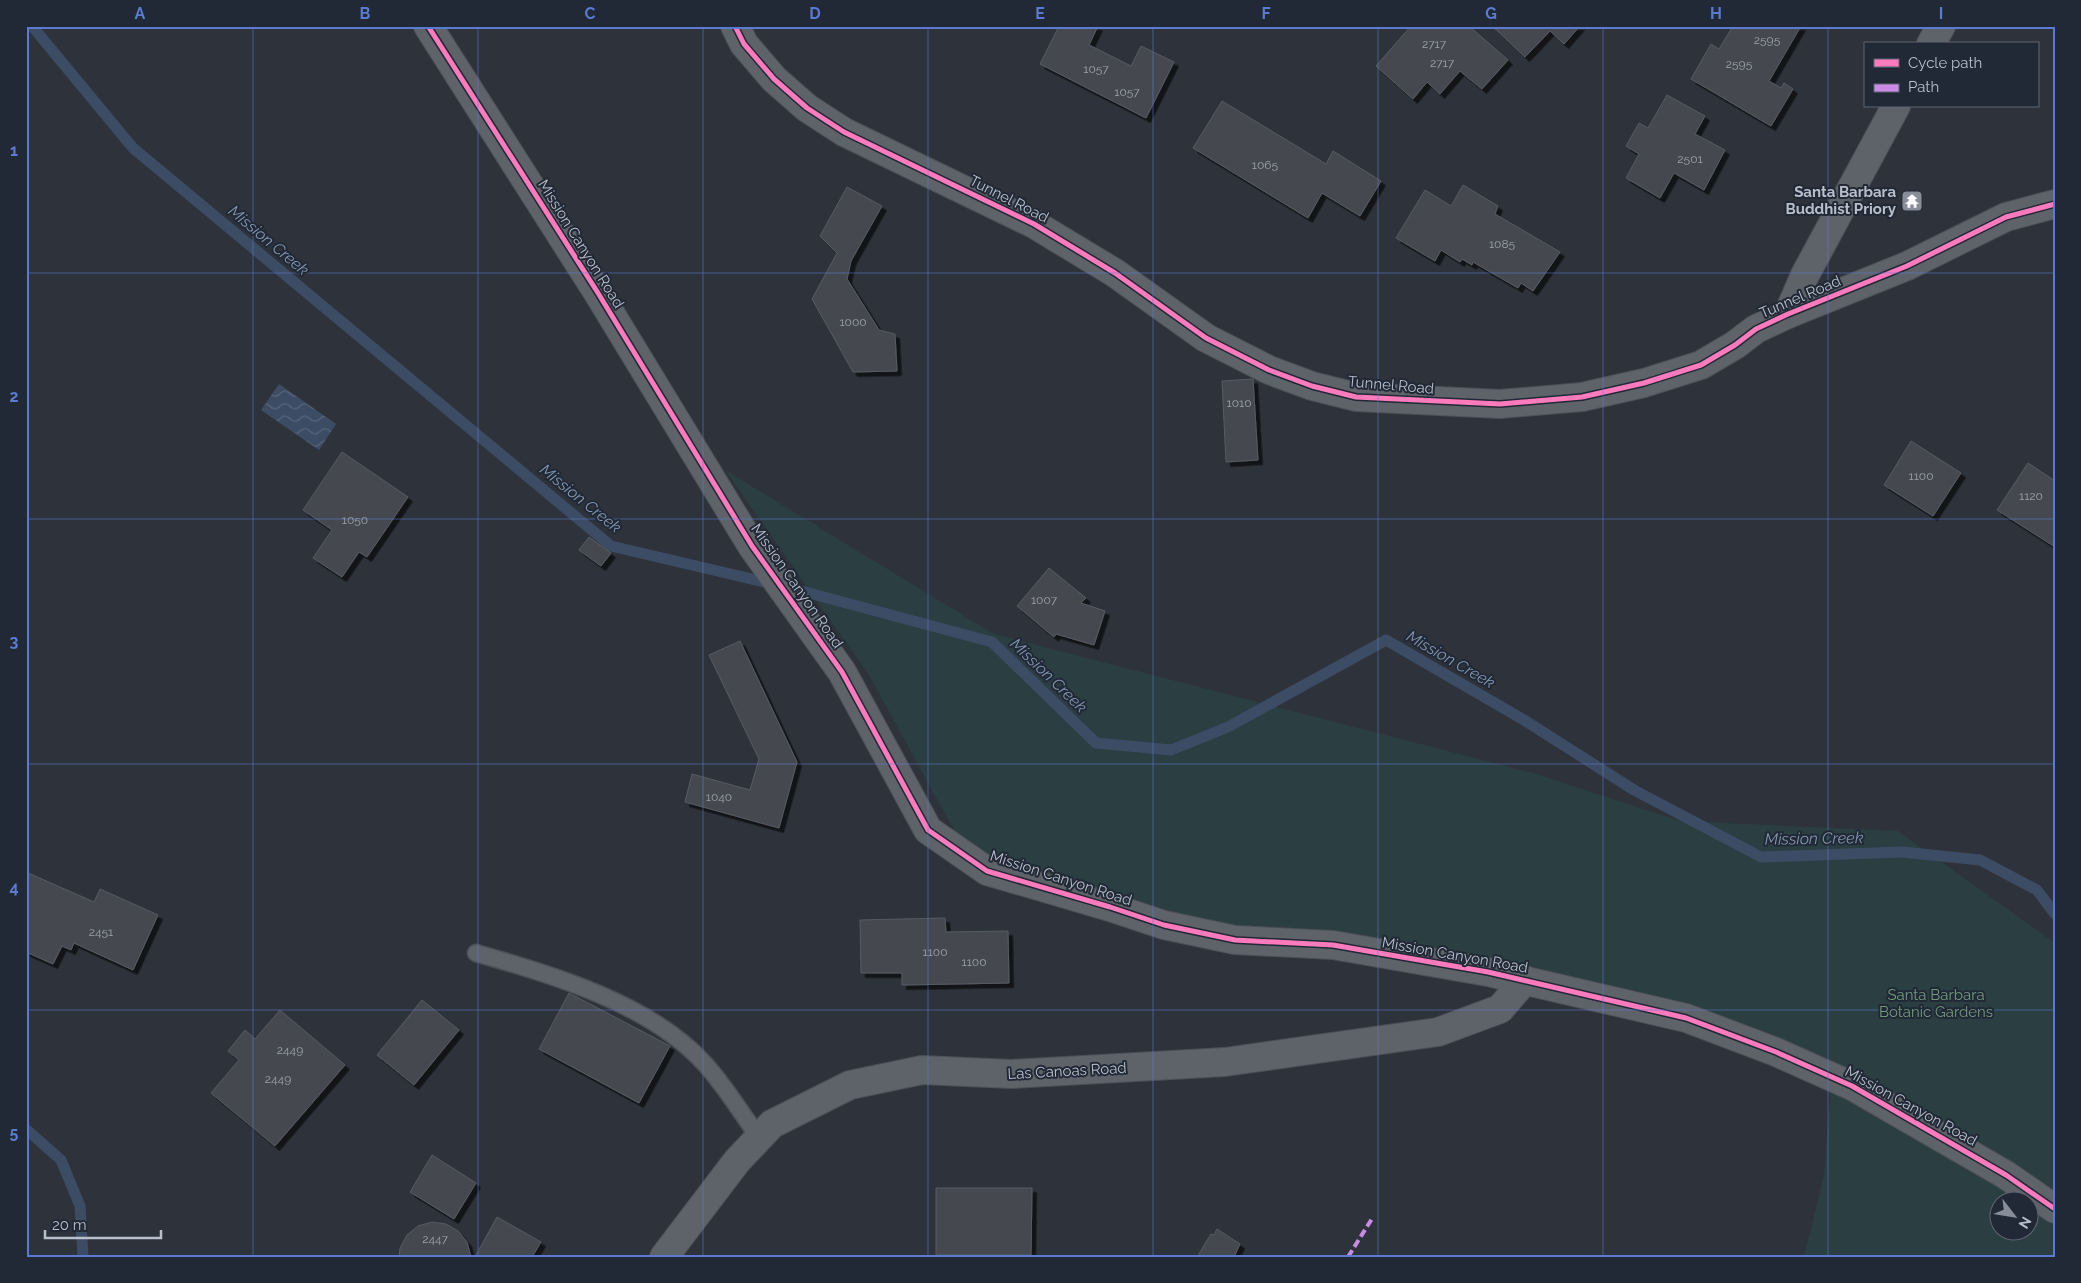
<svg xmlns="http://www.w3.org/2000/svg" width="2081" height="1283" font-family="Raleway,sans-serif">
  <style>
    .green { fill: #2b3e42; fill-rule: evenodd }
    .water { fill: url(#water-waves) }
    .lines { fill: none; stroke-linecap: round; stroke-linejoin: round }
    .stream { stroke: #3d4c65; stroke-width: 11 }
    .building { fill: #45494f; stroke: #565b63; filter: url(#shadow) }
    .service-casing { stroke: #4c4f56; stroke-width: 19 }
    .minor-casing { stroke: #4c4f56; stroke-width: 30 }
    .service { stroke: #5e6269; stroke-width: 16 }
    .minor { stroke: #5e6269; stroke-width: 28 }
    .quiet { stroke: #ca8be6; stroke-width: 4; stroke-dasharray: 8 4; stroke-linecap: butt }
    .cycleway-casing { stroke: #212936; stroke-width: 8 }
    .cycleway { stroke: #fd7abc; stroke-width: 5 }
    .grid { fill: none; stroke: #5b7bd3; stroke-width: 1; stroke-opacity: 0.55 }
    .labels { text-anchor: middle; stroke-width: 4; stroke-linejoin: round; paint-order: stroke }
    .number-label { font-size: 12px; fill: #9ca2ac }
    .poi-label { font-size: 15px; font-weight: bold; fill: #b9bfcb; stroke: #212936; text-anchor: end }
    .street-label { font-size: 15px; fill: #b9bfcb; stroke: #212936 }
    .park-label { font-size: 15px; fill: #719a7c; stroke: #212936 }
    .water-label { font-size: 16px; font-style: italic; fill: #8295b0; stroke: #212936 }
    .neatline { fill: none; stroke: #5b7bd3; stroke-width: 2 }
    .grid-label { font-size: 16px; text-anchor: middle; font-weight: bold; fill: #5b7bd3 }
  </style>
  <defs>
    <pattern id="water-waves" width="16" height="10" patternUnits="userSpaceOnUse" patternTransform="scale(1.25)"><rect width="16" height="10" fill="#3d4c65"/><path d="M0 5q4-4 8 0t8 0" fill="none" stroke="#57647a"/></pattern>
    <filter id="shadow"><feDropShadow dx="4.5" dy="4.5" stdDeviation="0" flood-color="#0009"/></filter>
  </defs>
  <rect width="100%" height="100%" fill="#2e333b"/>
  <path class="green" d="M725,470L994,634L1533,773L1680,821L1898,831L2055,943V1257H1804L1824,1175L1833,1063L1682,1011L1262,942L1014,873L955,832L869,675ZM1998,1200H2028V1230H1998Z"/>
  <polygon class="water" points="279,384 336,424 319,450 261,410"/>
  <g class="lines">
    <g class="stream">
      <polyline points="32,26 133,148 611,546 794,589 992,642 1096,743 1171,750 1228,727 1386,640 1524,720 1634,790 1761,857 1902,852 1980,860 2037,890 2055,914"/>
      <polyline points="26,1129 61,1160 80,1206 83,1257"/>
    </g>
  </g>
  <g class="building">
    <polygon points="1059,26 1098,26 1089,45 1131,66 1141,46 1174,62 1146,118 1040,64"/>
    <polygon points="1411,26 1469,26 1508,60 1482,89 1460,71 1440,94 1427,82 1413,99 1376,66"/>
    <polygon points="1492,26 1580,26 1564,44 1550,31 1525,57"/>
    <polygon points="1733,26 1801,26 1769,81 1781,88 1784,83 1793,89 1771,126 1691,79 1711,44 1719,49"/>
    <polygon points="1667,95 1705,116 1695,134 1725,150 1704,190 1674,173 1660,198 1626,178 1639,154 1626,146 1639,123 1648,128"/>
    <polygon points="1222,101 1326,164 1333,151 1381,181 1360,216 1322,193 1308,218 1193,148"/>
    <polygon points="1463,185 1498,206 1495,214 1560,252 1533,291 1521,283 1518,288 1473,262 1472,265 1462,259 1460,262 1441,250 1435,261 1396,238 1425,190 1451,206"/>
    <polygon points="847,187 882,206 851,261 847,279 879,330 895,334 897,371 853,372 812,299 837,253 820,236"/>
    <polygon points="1253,379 1258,460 1226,462 1222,381"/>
    <polygon points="1911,441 1961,473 1933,516 1884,485"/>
    <polygon points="342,452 408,497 367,557 359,552 342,577 313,558 332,530 303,510"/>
    <polygon points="2028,463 2055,481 2055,547 1997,510"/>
    <polygon points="589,537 611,553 601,566 579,550"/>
    <polygon points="1049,568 1086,598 1081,603 1105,611 1094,645 1056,634 1054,637 1017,606"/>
    <polygon points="740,641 797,762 779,828 685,802 692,774 750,790 759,759 709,655"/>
    <polygon points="26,872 94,902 100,889 158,915 133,970 74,943 71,950 62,946 53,964 26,952"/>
    <polygon points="945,918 946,932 1008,931 1009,983 902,985 902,973 861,973 860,920"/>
    <polygon points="569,993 670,1046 639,1103 539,1049"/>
    <polygon points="422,1000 459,1030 414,1085 377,1055"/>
    <polygon points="280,1010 345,1065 275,1146 211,1093 239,1060 228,1051 245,1030 255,1039"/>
    <polygon points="432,1155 476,1183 454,1219 410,1192"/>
    <polygon points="936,1188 1032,1188 1031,1255 936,1255"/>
    <polygon points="497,1217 541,1242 532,1257 475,1257"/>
    <polygon points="432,1222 446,1224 458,1231 467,1242 471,1257 399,1257 400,1248 407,1235 418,1226"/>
    <polygon points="1217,1229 1240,1244 1234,1257 1197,1257 1211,1234 1214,1235"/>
  </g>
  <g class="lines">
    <g class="service-casing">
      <path id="service" d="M476,953C552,975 650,1003 705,1064C725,1086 741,1113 759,1137"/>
    </g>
    <g class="minor-casing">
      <g id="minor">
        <polyline points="428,26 598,293 752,546 842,672 928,830 987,871 1110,907 1164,925 1235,940 1333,945 1488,972 1686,1018 1776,1052 1852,1086 2006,1175 2055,1209"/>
        <polyline points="735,26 744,44 774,79 807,108 844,132 1034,224 1115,273 1206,338 1269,370 1312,386 1356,397 1500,404 1582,397 1644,383 1701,365 1735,345 1756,329 1788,314 1907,266 2006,217 2055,204"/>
        <polyline points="1931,44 1941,26"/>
        <polyline points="1788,314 1805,275 1896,106"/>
        <polyline points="664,1257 737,1161 772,1124 850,1085 922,1070 1011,1074 1225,1062 1438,1032 1500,1009 1525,980"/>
      </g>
    </g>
    <use href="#service" class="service"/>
    <use href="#minor" class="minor"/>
    <polyline class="quiet" points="1348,1257 1373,1217"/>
    <g class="cycleway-casing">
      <g id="cycleway">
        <polyline points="428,26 598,293 752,546 842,672 928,830 987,871 1110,907 1164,925 1235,940 1333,945 1488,972 1686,1018 1776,1052 1852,1086 2006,1175 2055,1209"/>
        <polyline points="735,26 744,44 774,79 807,108 844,132 1034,224 1115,273 1206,338 1269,370 1312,386 1356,397 1500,404 1582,397 1644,383 1701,365 1735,345 1756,329 1788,314 1907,266 2006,217 2055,204"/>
      </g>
    </g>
    <use href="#cycleway" class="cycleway"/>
  </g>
  <path class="grid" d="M253,26V1257M478,26V1257M703,26V1257M928,26V1257M1153,26V1257M1378,26V1257M1603,26V1257M1828,26V1257M26,273H2055M26,519H2055M26,764H2055M26,1010H2055"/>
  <defs>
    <g id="temple-square" transform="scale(1.125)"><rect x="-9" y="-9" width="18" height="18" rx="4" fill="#888e99" stroke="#212936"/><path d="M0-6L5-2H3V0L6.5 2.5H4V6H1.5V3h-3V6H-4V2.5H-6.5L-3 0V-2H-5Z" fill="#fff"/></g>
  </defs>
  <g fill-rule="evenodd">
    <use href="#temple-square" x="1912" y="201"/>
  </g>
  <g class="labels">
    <g class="number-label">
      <text x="1767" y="44">2595</text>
      <text x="1434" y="48">2717</text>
      <text x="1442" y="67">2717</text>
      <text x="1739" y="68">2595</text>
      <text x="1096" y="73">1057</text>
      <text x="1127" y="96">1057</text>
      <text x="1690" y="163">2501</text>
      <text x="1265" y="169">1065</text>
      <text x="1502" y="248">1085</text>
      <text x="853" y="326">1000</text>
      <text x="1239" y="407">1010</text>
      <text x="1921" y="480">1100</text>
      <text x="2031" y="500">1120</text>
      <text x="355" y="524">1050</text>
      <text x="1044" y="604">1007</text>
      <text x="719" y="801">1040</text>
      <text x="101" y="936">2451</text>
      <text x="935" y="956">1100</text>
      <text x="974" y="966">1100</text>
      <text x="290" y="1054">2449</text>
      <text x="278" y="1083">2449</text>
      <text x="435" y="1243">2447</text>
    </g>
    <g class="poi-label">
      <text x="1896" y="197">Santa Barbara<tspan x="1896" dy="17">Buddhist Priory</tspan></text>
    </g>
    <g class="street-label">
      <text transform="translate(1009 199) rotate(27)" y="5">Tunnel Road</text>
      <text transform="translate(581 244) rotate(58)" y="5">Mission Canyon Road</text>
      <text transform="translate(1800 297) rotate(-23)" y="5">Tunnel Road</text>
      <text transform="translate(1391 385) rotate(5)" y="5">Tunnel Road</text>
      <text transform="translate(797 586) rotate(55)" y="5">Mission Canyon Road</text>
      <text transform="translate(1061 878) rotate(18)" y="5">Mission Canyon Road</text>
      <text transform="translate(1455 955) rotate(10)" y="5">Mission Canyon Road</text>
      <text transform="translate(1067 1071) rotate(-3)" y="5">Las Canoas Road</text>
      <text transform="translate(1911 1106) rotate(29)" y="5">Mission Canyon Road</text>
    </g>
    <g class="park-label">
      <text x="1936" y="1000">Santa Barbara<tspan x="1936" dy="17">Botanic Gardens</tspan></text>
    </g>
    <g class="water-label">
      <text transform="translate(269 240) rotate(40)" y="6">Mission Creek</text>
      <text transform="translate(581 498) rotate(39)" y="6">Mission Creek</text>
      <text transform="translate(1451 659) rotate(30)" y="6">Mission Creek</text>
      <text transform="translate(1049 675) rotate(44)" y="6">Mission Creek</text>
      <text transform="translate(1814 838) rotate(-1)" y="6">Mission Creek</text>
    </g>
  </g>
  <rect width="2081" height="1283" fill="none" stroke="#212936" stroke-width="55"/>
  <rect x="1864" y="42" width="175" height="65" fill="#212936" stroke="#5e6572"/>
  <rect x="1874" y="59" width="25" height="8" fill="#fd7abc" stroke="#5e6572"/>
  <text x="1908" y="68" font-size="15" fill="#b9bfcb">Cycle path</text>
  <rect x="1874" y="84" width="25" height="8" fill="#ca8be6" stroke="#5e6572"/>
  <text x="1908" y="92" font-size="15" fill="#b9bfcb">Path</text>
  <g transform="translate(2014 1216) rotate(121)"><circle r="24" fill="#212936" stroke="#5e6572"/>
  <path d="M0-4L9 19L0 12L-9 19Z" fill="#888e99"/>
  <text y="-8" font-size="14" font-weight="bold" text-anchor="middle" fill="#b9bfcb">N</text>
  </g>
  <path d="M45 1230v8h116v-8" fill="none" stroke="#b9bfcb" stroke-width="2.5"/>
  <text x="52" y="1230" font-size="15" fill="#b9bfcb" stroke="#212936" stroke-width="4" paint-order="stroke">20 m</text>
  <rect x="28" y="28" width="2026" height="1228" class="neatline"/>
  <g class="grid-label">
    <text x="140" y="19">A</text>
    <text x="365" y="19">B</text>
    <text x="590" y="19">C</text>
    <text x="815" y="19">D</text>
    <text x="1040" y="19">E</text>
    <text x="1266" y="19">F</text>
    <text x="1491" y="19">G</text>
    <text x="1716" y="19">H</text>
    <text x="1941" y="19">I</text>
    <text x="14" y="156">1</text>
    <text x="14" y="402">2</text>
    <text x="14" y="647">3</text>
    <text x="14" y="893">4</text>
    <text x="14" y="1138">5</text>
  </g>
</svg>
